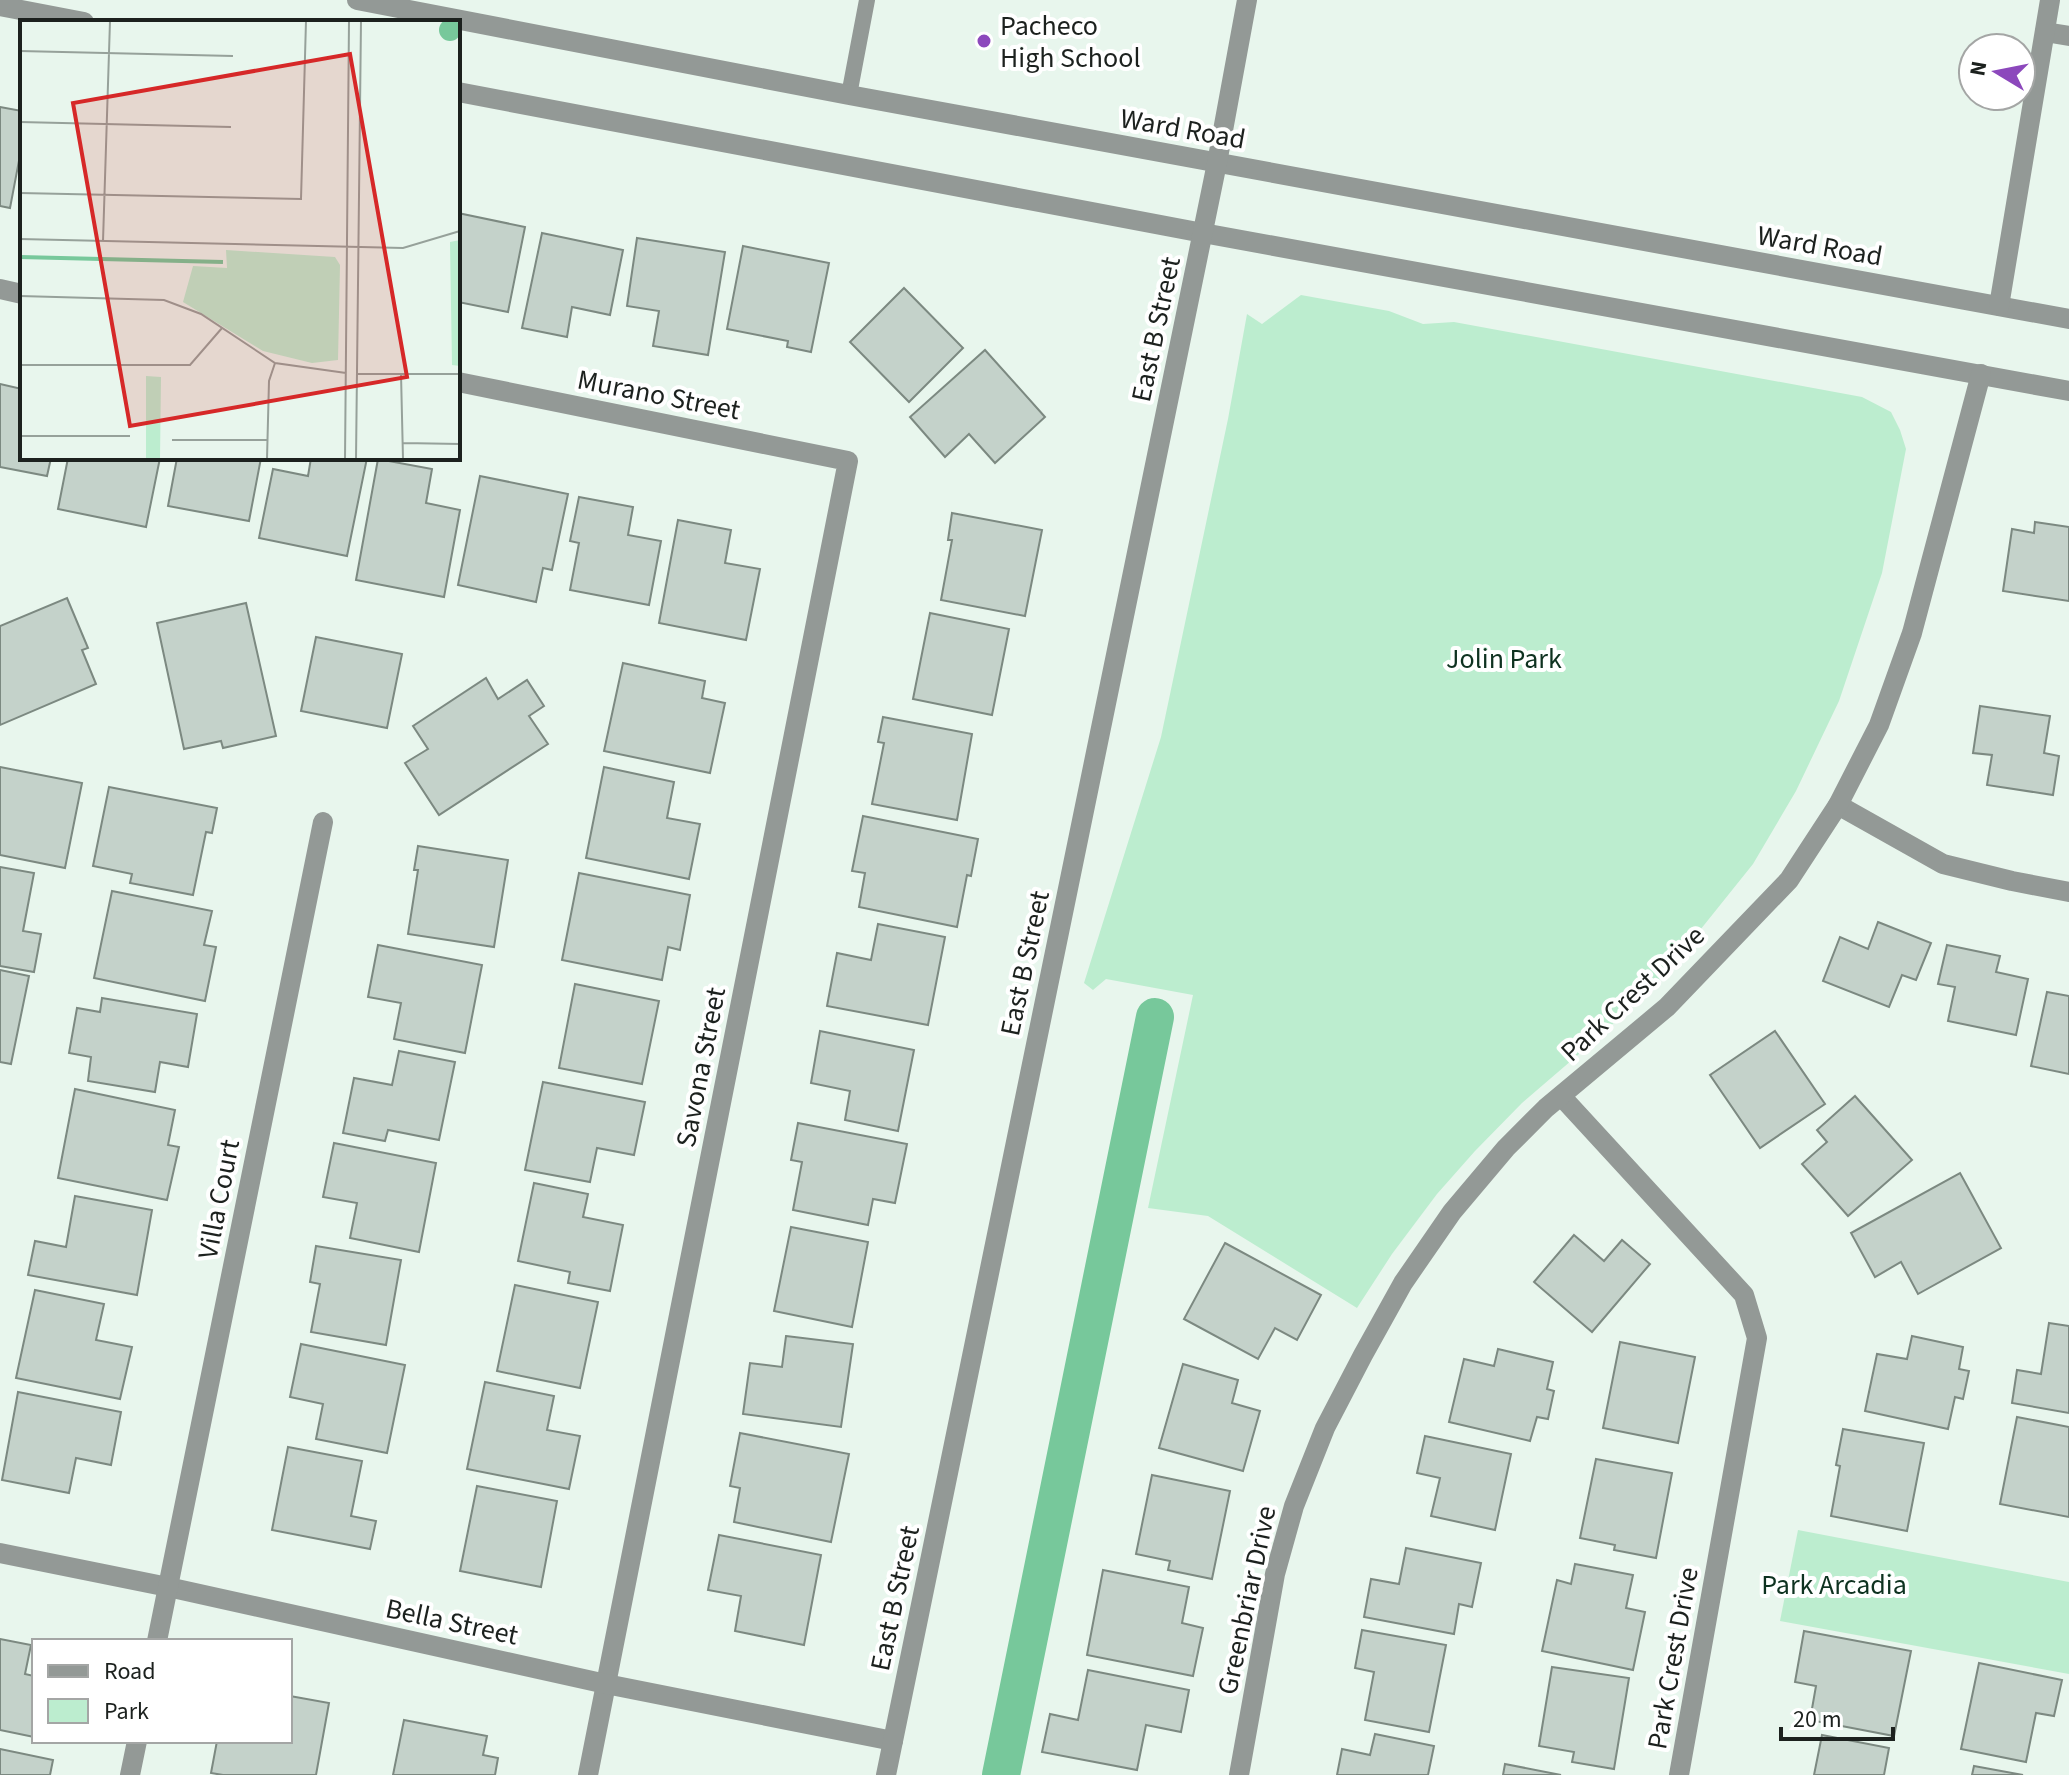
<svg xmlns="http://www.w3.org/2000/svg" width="2069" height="1775" font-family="'Source Sans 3',sans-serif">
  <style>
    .green { fill: #bcedcf }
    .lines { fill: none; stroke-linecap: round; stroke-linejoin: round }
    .canal { stroke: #77c89b; stroke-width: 38 }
    .building { fill: #c4d2ca; stroke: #7c8981; stroke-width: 2 }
    .service { stroke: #939996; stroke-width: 16 }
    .minor { stroke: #939996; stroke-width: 20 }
    .poi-dot { fill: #8c48bc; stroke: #fff; stroke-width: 3 }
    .labels { text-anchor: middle; stroke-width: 8; stroke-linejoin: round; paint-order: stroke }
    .poi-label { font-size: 28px; fill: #1c211e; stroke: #fff; text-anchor: start }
    .street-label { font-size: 28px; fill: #1c211e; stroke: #fff }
    .park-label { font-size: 28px; fill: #0e3220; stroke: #fff }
    .inset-river { fill: none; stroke: #77c89b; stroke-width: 4 }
    .inset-road { fill: none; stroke: #96a19a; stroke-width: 2 }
    .view { fill: #d62828; fill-opacity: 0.15; stroke: #d62828; stroke-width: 4 }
    .inset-edge { fill: none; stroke: #1c211e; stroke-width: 4 }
  </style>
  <rect width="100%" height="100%" fill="#e8f6ed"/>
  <g class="green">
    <polygon points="1301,295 1389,311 1423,324 1454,322 1862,397 1891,412 1900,430 1906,449 1882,573 1839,701 1796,791 1753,864 1656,985 1579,1054 1522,1103 1475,1151 1437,1194 1392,1254 1357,1308 1208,1216 1148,1208 1193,995 1106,979 1093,990 1084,983 1161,737 1228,419 1247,314 1262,324"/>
    <polygon points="1798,1530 2069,1582 2069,1674 1780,1621"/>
  </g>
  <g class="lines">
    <polyline class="canal" points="1001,1775 1155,1017"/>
  </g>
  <g class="building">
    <polygon points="0,107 22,111 22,145 10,208 0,206"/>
    <polygon points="458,213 525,227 508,312 458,302"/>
    <polygon points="542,233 623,250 610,315 572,307 567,337 522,328"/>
    <polygon points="637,238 725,252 708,355 653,346 659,311 627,306"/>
    <polygon points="743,246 829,263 811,352 787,347 788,341 727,329"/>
    <polygon points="904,288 963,348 909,402 850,342"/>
    <polygon points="985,350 1045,417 995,463 969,434 945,457 910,417"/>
    <polygon points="0,384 22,389 22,458 51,458 47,476 0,467"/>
    <polygon points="68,458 160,458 146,527 58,509"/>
    <polygon points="177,458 261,458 249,521 168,506"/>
    <polygon points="311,458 367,458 347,556 259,538 273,469 308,476"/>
    <polygon points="378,459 432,469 426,503 460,510 444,597 356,580"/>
    <polygon points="480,476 568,494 552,570 543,568 536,602 458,585"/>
    <polygon points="579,497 633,507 628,535 661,541 649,605 570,590 579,543 570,541"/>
    <polygon points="952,513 1042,530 1025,616 941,600 952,540 948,540"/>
    <polygon points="678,520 731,530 725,563 760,569 746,640 659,623"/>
    <polygon points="2035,522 2069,527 2069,601 2003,591 2012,529 2034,533"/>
    <polygon points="67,598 88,648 82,650 96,684 0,725 0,626"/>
    <polygon points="246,603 276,736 223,748 221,741 184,749 157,623"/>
    <polygon points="930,613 1009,629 992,715 913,699"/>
    <polygon points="316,637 402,654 387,728 301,711"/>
    <polygon points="623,663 705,681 702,698 725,703 710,773 604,751"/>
    <polygon points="486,678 498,699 527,680 544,706 529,716 548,744 439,815 405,763 428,749 413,726"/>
    <polygon points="1980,706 2050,716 2044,753 2059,756 2053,795 1987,785 1992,755 1973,753"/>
    <polygon points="883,717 972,734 957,820 872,804 884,743 878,742"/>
    <polygon points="0,767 82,783 65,868 0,855"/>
    <polygon points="604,767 674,782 667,818 700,824 689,879 586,858"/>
    <polygon points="109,787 217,808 212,833 206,832 193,895 130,883 132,874 93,866"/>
    <polygon points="863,816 978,839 971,876 967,875 957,927 859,907 865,873 852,871"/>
    <polygon points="418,846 508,860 494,947 408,934 418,870 414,870"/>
    <polygon points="0,867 34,873 23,931 41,934 34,972 0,966"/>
    <polygon points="579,873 690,895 680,950 668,947 662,980 562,960"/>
    <polygon points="112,891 212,911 204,945 216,947 205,1001 94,978"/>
    <polygon points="1878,922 1931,943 1916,980 1902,975 1889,1007 1823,981 1840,937 1868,949"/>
    <polygon points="878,924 945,937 928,1025 827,1006 837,953 871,960"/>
    <polygon points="378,945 482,965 465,1053 394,1039 401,1003 368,997"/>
    <polygon points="1947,945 2000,956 1996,972 2028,979 2016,1035 1948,1021 1955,987 1938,984"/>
    <polygon points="0,970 29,976 11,1064 0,1062"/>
    <polygon points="575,984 659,1001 642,1084 559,1068"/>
    <polygon points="2047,992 2069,996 2069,1074 2031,1066"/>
    <polygon points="102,998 197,1014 188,1067 160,1062 155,1092 88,1081 91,1057 69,1053 77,1008 100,1012"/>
    <polygon points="820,1031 914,1050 898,1131 845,1120 850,1091 811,1083"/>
    <polygon points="1775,1031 1825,1104 1760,1148 1710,1075"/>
    <polygon points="399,1051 455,1062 439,1140 388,1130 385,1141 343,1133 354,1078 392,1085"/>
    <polygon points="543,1082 645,1102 634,1155 597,1148 590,1182 525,1170"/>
    <polygon points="75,1089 175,1110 168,1145 179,1147 167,1200 58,1178"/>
    <polygon points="1855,1096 1912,1160 1848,1216 1802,1164 1827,1142 1817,1130"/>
    <polygon points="798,1123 907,1144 895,1203 873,1199 868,1225 793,1210 802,1162 791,1160"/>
    <polygon points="334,1143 436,1163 419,1252 350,1238 357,1203 323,1197"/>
    <polygon points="1960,1173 2001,1248 1918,1294 1901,1262 1875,1277 1851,1233"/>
    <polygon points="534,1183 588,1194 583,1217 623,1225 610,1291 568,1283 570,1272 518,1261"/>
    <polygon points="75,1196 152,1210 137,1295 28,1275 35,1241 66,1247"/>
    <polygon points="791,1227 868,1242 852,1327 774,1311"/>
    <polygon points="1574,1235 1604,1261 1622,1240 1650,1264 1592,1332 1534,1282"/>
    <polygon points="1225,1243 1321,1295 1297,1340 1275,1328 1258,1359 1184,1319"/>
    <polygon points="316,1246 401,1260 386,1345 311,1332 320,1284 310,1282"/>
    <polygon points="515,1285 598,1302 580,1388 497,1371"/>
    <polygon points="35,1290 104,1304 96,1340 132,1347 120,1399 16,1378"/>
    <polygon points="2049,1323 2069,1326 2069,1413 2012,1403 2017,1370 2041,1374"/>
    <polygon points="786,1336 853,1344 841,1427 743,1414 750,1363 782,1367"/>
    <polygon points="1912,1336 1963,1347 1959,1369 1969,1371 1963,1399 1955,1397 1948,1429 1865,1411 1877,1354 1907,1359"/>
    <polygon points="1620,1342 1695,1357 1678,1443 1603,1428"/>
    <polygon points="301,1344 405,1365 387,1453 316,1439 323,1404 290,1397"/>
    <polygon points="1498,1349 1553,1362 1547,1389 1554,1391 1548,1419 1537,1417 1530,1441 1449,1422 1464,1359 1494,1366"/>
    <polygon points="1183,1364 1238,1380 1232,1403 1260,1411 1243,1471 1159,1448"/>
    <polygon points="485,1382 554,1396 547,1430 580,1436 569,1489 467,1469"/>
    <polygon points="18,1392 121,1412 111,1465 76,1458 69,1493 2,1480"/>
    <polygon points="2017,1417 2069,1427 2069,1517 2000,1504"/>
    <polygon points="1843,1429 1924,1443 1907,1531 1831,1516 1840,1466 1836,1465"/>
    <polygon points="740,1433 849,1454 831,1542 734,1522 740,1488 730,1486"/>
    <polygon points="1425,1436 1511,1454 1495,1530 1431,1516 1440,1478 1417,1473"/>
    <polygon points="288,1447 362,1461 351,1516 376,1521 370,1549 272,1530"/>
    <polygon points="1596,1459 1672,1473 1656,1558 1614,1550 1615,1545 1580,1538"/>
    <polygon points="1152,1475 1230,1491 1212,1579 1168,1570 1170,1561 1136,1554"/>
    <polygon points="477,1486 557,1501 541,1587 460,1571"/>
    <polygon points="719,1535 821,1555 804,1645 735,1631 741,1596 708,1590"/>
    <polygon points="1406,1548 1481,1563 1472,1607 1459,1604 1454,1634 1364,1617 1371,1579 1399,1584"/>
    <polygon points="1575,1564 1633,1575 1626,1608 1645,1612 1633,1670 1542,1651 1557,1580 1571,1584"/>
    <polygon points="1103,1570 1189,1587 1182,1623 1203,1628 1193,1676 1087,1655"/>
    <polygon points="1362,1630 1446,1645 1429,1732 1365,1720 1374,1672 1355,1668"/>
    <polygon points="1804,1631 1911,1651 1894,1736 1810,1720 1816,1686 1795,1682"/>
    <polygon points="0,1639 31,1645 25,1674 34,1676 34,1737 0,1730"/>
    <polygon points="1979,1663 2062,1680 2054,1716 2036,1713 2026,1762 1961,1749"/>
    <polygon points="1552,1667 1629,1678 1614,1769 1572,1762 1574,1752 1539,1746"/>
    <polygon points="1088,1670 1189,1690 1181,1732 1146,1725 1137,1770 1042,1752 1050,1714 1078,1720"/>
    <polygon points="290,1696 329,1703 316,1775 223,1775 211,1773 217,1741 290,1741"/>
    <polygon points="404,1720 487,1736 483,1755 498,1758 495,1775 393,1775"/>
    <polygon points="1375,1734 1434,1746 1428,1775 1337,1775 1342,1749 1370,1755"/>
    <polygon points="1822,1735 1889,1748 1884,1775 1814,1775"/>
    <polygon points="0,1749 53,1760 50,1775 0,1775"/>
    <polygon points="1505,1764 1561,1775 1503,1775"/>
    <polygon points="1974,1766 2023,1775 1972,1775"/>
  </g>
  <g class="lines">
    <polyline class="service" points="849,95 867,0"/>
    <g class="minor">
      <polyline points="357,0 849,95 2069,319"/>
      <polyline points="0,6 84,22"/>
      <polyline points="2045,32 2069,36"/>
      <polyline points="458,92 1203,233 2069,391"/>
      <polyline points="0,289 22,294"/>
      <polyline points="1999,306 2050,0"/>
      <polyline points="458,382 848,461 588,1775"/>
      <polyline points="1838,805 1943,864 2012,881 2069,892"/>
      <polyline points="1561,1096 1744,1295 1757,1338 1679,1775"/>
      <polyline points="0,1553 168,1587 606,1684 893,1741"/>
      <polyline points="157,1641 323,822"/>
      <polyline points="130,1775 137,1741"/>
      <polyline points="886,1775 1217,163 1247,0"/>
      <polyline points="1239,1775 1275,1574 1294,1506 1325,1428 1363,1355 1403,1283 1452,1212 1506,1148 1546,1108 1667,1007 1789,880 1838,805 1879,725 1912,633 1981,374"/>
    </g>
  </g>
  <circle class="poi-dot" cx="984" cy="41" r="8"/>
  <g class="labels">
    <g class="poi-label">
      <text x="1000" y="35">Pacheco<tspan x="1000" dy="32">High School</tspan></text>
    </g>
    <g class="street-label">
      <text transform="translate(1183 128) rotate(10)" y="10">Ward Road</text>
      <text transform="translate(1820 245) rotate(10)" y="10">Ward Road</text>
      <text transform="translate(1155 329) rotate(-78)" y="10">East B Street</text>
      <text transform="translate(659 394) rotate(11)" y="10">Murano Street</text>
      <text transform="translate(1024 963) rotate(-78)" y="10">East B Street</text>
      <text transform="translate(1632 993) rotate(-43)" y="10">Park Crest Drive</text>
      <text transform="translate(700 1067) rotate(-79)" y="10">Savona Street</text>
      <text transform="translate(218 1199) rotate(-79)" y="10">Villa Court</text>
      <text transform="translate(894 1598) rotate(-78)" y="10">East B Street</text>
      <text transform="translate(1246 1600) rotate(-78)" y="10">Greenbriar Drive</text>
      <text transform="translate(452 1621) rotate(12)" y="10">Bella Street</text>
      <text transform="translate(1672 1658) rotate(-80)" y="10">Park Crest Drive</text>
    </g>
    <g class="park-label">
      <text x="1504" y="668">Jolin Park</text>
      <text x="1834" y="1594">Park Arcadia</text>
    </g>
  </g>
  <g transform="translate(20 20)">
    <rect width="440" height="440" fill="#e8f6ed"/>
    <path d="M440,220V346L432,345L430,222ZM206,230L315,237L320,245L318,340L292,343L243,331L163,282L173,246L207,248ZM126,356L141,357L140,439H126Z" fill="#bcedcf"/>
    <path d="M419 10a11 11 0 1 1 22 0a11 11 0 1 1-22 0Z" fill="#77c89b"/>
    <path class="inset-river" d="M0,237L203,242"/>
    <path class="inset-road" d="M0,31L213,36M0,102L211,107M0,173L281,179L286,1M0,219L383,228L440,211M83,221L90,1M0,276L144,280L181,294L255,343L326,353M0,345H170L202,308M337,354H440M381,354L383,439M0,416H110M152,420H247M383,423L440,424M247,439L249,361L255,343M325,439L329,1M336,439L341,1"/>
    <path class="view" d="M330,34L387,357L110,406L53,83Z"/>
    <rect width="440" height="440" class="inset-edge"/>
  </g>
  <rect x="32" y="1639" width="260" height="104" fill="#ffffff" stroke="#a4a6a5" stroke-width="2"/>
  <rect x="48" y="1665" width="40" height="12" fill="#939996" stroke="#a4a6a5" stroke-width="2"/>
  <text x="104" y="1679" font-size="24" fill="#1c211e">Road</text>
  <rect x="48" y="1699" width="40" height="24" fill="#bcedcf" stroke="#a4a6a5" stroke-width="2"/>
  <text x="104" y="1719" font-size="24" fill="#1c211e">Park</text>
  <g transform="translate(1997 72) rotate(280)"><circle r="38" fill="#ffffff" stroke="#a4a6a5" stroke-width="2"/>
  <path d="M0-6L14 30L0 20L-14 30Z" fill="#8c48bc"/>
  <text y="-12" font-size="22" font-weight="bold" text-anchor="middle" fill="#1c211e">N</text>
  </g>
  <path d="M1781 1727v12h112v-12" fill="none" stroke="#1c211e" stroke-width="4"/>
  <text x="1793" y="1727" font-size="24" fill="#1c211e" stroke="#ffffff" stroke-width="6" paint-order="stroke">20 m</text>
</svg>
